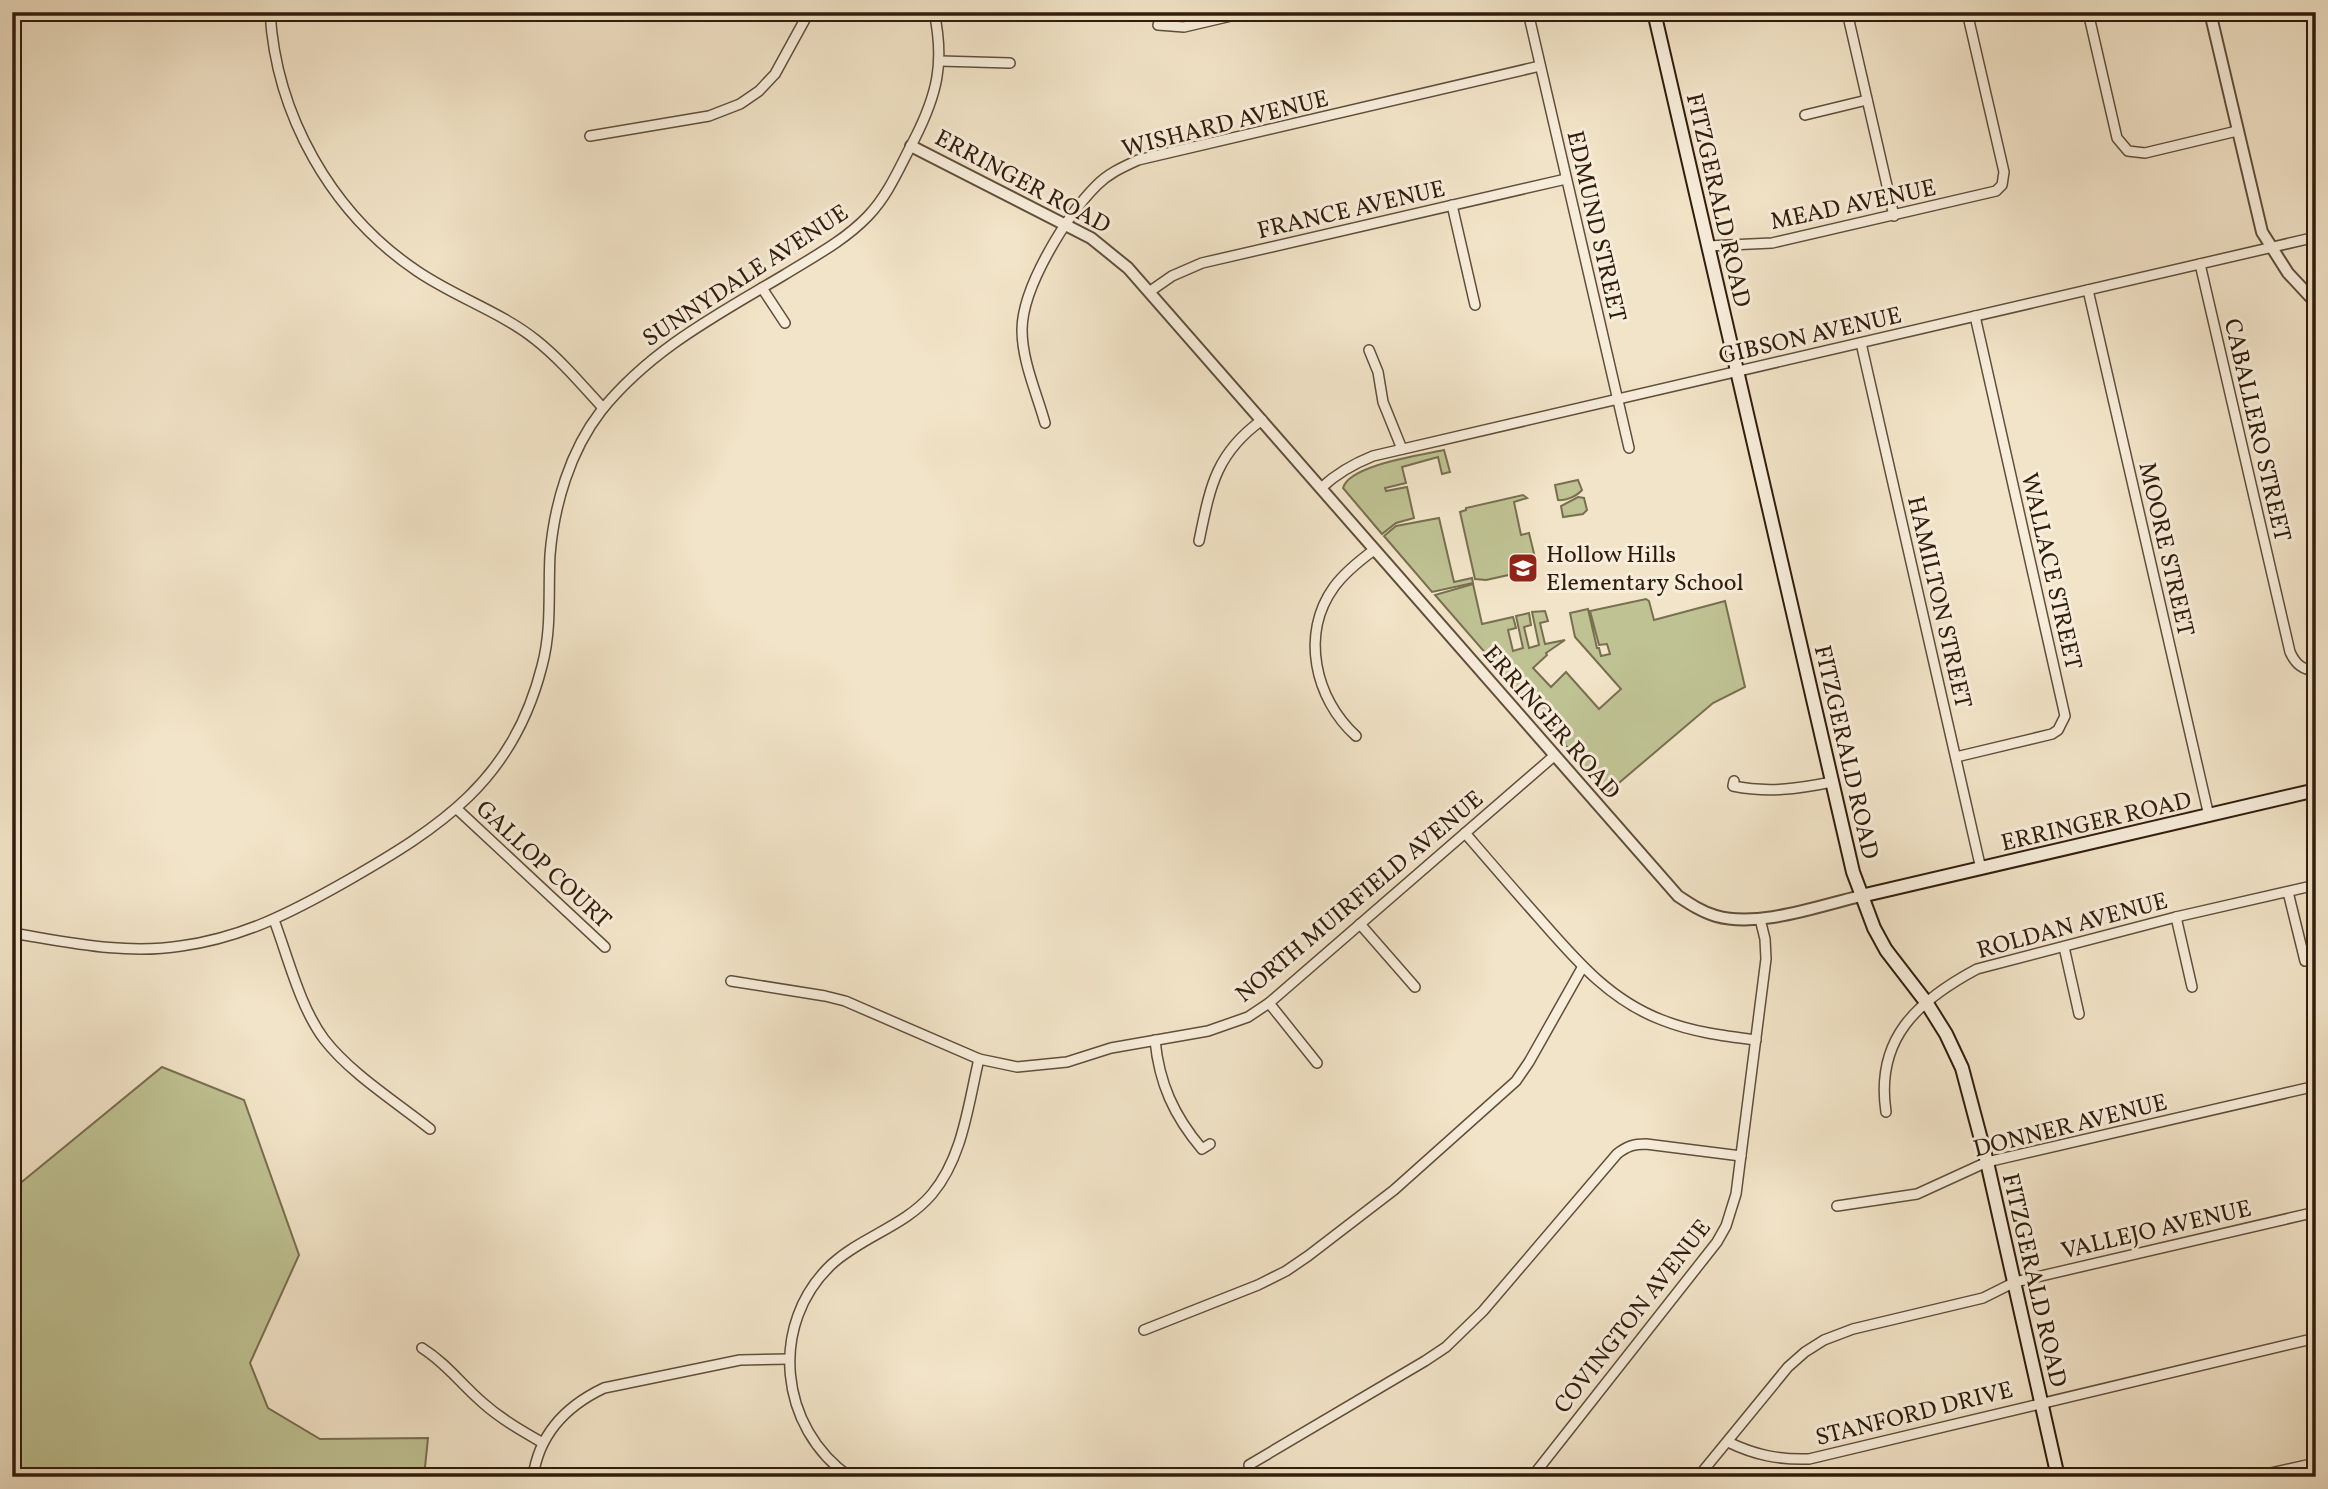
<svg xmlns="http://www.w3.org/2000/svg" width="2328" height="1489" font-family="Vollkorn,serif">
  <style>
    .green { fill: #bfc293; stroke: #786f50; stroke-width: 2 }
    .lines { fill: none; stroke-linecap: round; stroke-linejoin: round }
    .minor-casing { stroke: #614e3b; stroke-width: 12 }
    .tertiary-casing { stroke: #614e3b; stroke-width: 14 }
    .secondary-casing { stroke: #311c0c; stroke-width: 16 }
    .minor { stroke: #f7eddb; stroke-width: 9 }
    .tertiary { stroke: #f7eddb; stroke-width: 10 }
    .secondary { stroke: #f7eddb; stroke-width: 12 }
    .labels { text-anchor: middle; stroke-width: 6; stroke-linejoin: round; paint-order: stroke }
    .street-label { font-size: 24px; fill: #311c0c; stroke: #f7eddb }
    .poi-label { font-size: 24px; fill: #311c0c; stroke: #f7eddb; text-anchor: start }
  </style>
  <rect width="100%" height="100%" fill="#f2e4c8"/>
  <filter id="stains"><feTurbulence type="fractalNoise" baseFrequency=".00286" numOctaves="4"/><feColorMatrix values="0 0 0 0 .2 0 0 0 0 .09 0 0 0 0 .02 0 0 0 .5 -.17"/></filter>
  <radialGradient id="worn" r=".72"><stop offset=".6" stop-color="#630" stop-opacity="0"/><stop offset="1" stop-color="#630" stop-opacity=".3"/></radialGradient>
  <g class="green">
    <path d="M1444,450L1450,472L1442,474L1438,457L1402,467L1406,483L1385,488L1386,491L1407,487L1414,518L1396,523L1382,534L1343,488C1349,465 1422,455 1444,450Z"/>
    <path d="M1578,480L1582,490C1577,496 1566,501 1558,500L1555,485Z"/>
    <polygon points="1523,495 1527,498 1514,502 1521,535 1529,533 1537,566 1531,567 1531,570 1486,580 1475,579 1460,512 1466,510 1466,508"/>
    <polygon points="1578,497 1584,498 1587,510 1583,514 1563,517 1561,506"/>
    <polygon points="1439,518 1454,582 1472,578 1473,583 1432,592 1384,536 1396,526"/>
    <polygon points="1473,584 1482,624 1513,617 1516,628 1508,630 1513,651 1523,648 1516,616 1529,613 1531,625 1524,627 1529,648 1539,645 1532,612 1545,611 1548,621 1540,623 1545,644 1565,640 1546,653 1547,655 1533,668 1551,687 1566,672 1599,709 1621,689 1575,637 1570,613 1588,609 1597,648 1599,648 1601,656 1610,654 1607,644 1599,645 1590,611 1646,599 1649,601 1654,620 1725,601 1745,687 1713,703 1607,793 1435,595"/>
    <polygon points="162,1067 244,1100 299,1255 250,1363 268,1408 320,1439 428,1438 424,1477 12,1477 12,1190"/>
  </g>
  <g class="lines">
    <g class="minor-casing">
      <g id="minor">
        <path d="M270,12C276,115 331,213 417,271C455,297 501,312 536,340C561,360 582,385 603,408"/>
        <polyline points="1528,12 1629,448"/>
        <polyline points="1847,12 1894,216"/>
        <polyline points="2088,12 2117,138 2128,151 2145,153 2237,131"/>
        <polyline points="1158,25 1184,27 1248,12"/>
        <polyline points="940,61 1010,63"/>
        <polyline points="1805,115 1867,100"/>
        <polyline points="590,136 709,116 740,104 759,91 775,74 809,12"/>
        <polyline points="1452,205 1475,305"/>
        <polyline points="1708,246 1772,243 1996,191 2002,185 2004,172 1967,12"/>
        <path d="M2200,264L2290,652C2295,663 2302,671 2316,670"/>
        <polyline points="762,288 785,323"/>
        <polyline points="2088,290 2209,816"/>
        <polyline points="1149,292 1172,276 1202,263 1566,179"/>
        <polyline points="1861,343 1981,869"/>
        <polyline points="1369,350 1378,372 1383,402 1402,449"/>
        <path d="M1045,423C1037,394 1022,361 1022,330C1022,287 1067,215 1097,185C1109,173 1123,167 1138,160L1540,66"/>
        <path d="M1321,488C1337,473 1353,464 1373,456L2316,237"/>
        <path d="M1199,541C1210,488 1215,454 1262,420"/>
        <path d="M1356,736C1315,699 1300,634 1334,587C1345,572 1359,561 1374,550"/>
        <polyline points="1956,757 2052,734 2058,730 2065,716 1975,316"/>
        <path d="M1734,781L1733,786C1768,793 1797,789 1832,782"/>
        <polyline points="457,809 605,947"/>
        <path d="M1465,833C1490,862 1514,890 1539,918C1575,959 1609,1000 1662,1020C1692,1032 1724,1036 1756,1040"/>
        <polyline points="2288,892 2305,961"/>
        <polyline points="2176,917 2192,987"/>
        <path d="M274,920C288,957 300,1007 324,1039C350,1073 396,1102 430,1129"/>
        <polyline points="1360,924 1415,987"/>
        <path d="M12,933C68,942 124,955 181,946C242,938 292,912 345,882C441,827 513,781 542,666C552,629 548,593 550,555C554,505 570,451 601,411C651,349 717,315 784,275C813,257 844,241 868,216C889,194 900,166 914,140C937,95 945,63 934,12"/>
        <polyline points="2064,947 2079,1014"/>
        <polyline points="731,981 825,996 845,1001 979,1059 1017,1067 1067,1062 1111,1048 1208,1031 1248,1017 1269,1003 1554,756"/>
        <polyline points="1269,1003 1317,1063"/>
        <path d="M1155,1040C1159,1083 1174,1116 1202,1149L1210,1144"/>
        <path d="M1886,1112C1875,1039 1917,1001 1977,969L2176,917L2316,885"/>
        <polyline points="1837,1206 1917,1194 1987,1162 2316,1086"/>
        <polyline points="1144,1330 1258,1285 1286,1271 1308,1256 1394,1190 1516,1081 1529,1062 1582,968"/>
        <path d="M422,1348C446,1363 462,1385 483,1403C501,1419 522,1431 543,1443"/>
        <path d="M1728,1442C1755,1455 1779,1460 1809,1459L2316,1338"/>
        <path d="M1249,1465L1425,1361L1446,1347L1483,1311L1617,1154C1627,1146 1634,1144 1646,1144L1741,1156"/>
        <polyline points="2303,1466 2306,1477"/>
        <path d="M533,1477C539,1434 566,1406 604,1388L740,1360L789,1359"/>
        <path d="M850,1477C779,1428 768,1324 832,1264C863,1236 905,1226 932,1194C963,1157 968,1105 979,1059"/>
        <polyline points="1532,1477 1717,1242 1726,1226 1736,1194 1766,959 1765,939 1760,919"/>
        <polyline points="1698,1477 1788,1367 1805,1352 1824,1340 1853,1329 1983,1298 2015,1282 2316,1212"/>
        <polyline points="2253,1477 2316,1463"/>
      </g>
    </g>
    <g class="tertiary-casing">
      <g id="tertiary">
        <polyline points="2210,12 2262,232 2288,273 2316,303"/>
        <path d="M911,146L1091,238L1128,268L1678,896C1690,904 1702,912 1716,916C1759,928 1818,906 1861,896"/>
      </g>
    </g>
    <g class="secondary-casing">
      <g id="secondary">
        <polyline points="1654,12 1853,872 1874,928 1886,950 1926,1002 1946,1034 1962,1068 1987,1162 2058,1477"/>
        <polyline points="1861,896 2316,790"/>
      </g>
    </g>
    <use href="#minor" class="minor"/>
    <use href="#tertiary" class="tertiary"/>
    <use href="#secondary" class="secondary"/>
  </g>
  <defs>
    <g id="school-square" transform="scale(1.575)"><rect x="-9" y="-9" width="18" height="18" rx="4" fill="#8f2418" stroke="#f7eddb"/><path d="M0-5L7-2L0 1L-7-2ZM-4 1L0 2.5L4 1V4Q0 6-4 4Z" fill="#fff"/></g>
  </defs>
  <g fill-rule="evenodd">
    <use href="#school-square" x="1523" y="568"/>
  </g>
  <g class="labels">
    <g class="street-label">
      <text transform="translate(1225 123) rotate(-14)" y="8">WISHARD AVENUE</text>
      <text transform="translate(1023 181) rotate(28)" y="8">ERRINGER ROAD</text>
      <text transform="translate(1719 200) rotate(77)" y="8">FITZGERALD ROAD</text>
      <text transform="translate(1853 204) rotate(-12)" y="8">MEAD AVENUE</text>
      <text transform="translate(1351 209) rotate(-13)" y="8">FRANCE AVENUE</text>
      <text transform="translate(1597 226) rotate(77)" y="8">EDMUND STREET</text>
      <text transform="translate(745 275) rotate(-33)" y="8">SUNNYDALE AVENUE</text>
      <text transform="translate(1810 335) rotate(-13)" y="8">GIBSON AVENUE</text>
      <text transform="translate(2258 430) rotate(77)" y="8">CABALLERO STREET</text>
      <text transform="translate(2167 549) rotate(77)" y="8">MOORE STREET</text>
      <text transform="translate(2052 571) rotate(77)" y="8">WALLACE STREET</text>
      <text transform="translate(1940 602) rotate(77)" y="8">HAMILTON STREET</text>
      <text transform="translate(1552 722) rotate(49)" y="8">ERRINGER ROAD</text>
      <text transform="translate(1847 752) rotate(77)" y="8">FITZGERALD ROAD</text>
      <text transform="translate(2096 821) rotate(-13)" y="8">ERRINGER ROAD</text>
      <text transform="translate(544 864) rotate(43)" y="8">GALLOP COURT</text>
      <text transform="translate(1359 896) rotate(-40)" y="8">NORTH MUIRFIELD AVENUE</text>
      <text transform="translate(2072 925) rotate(-15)" y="8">ROLDAN AVENUE</text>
      <text transform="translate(2070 1125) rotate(-14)" y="8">DONNER AVENUE</text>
      <text transform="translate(2156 1229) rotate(-13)" y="8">VALLEJO AVENUE</text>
      <text transform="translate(2035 1280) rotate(77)" y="8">FITZGERALD ROAD</text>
      <text transform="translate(1632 1316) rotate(-52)" y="8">COVINGTON AVENUE</text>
      <text transform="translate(1914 1413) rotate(-14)" y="8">STANFORD DRIVE</text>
    </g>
    <g class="poi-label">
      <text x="1546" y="562">Hollow Hills<tspan x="1546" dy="28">Elementary School</tspan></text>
    </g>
  </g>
  <rect width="2328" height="1489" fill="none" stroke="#f2e4c8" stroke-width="42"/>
  <rect x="14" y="14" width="2300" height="1461" fill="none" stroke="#311c0c" stroke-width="3.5"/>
  <rect x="21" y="21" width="2286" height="1447" fill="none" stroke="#311c0c" stroke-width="2"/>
  <rect width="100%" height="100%" filter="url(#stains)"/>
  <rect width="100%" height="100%" fill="url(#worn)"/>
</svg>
